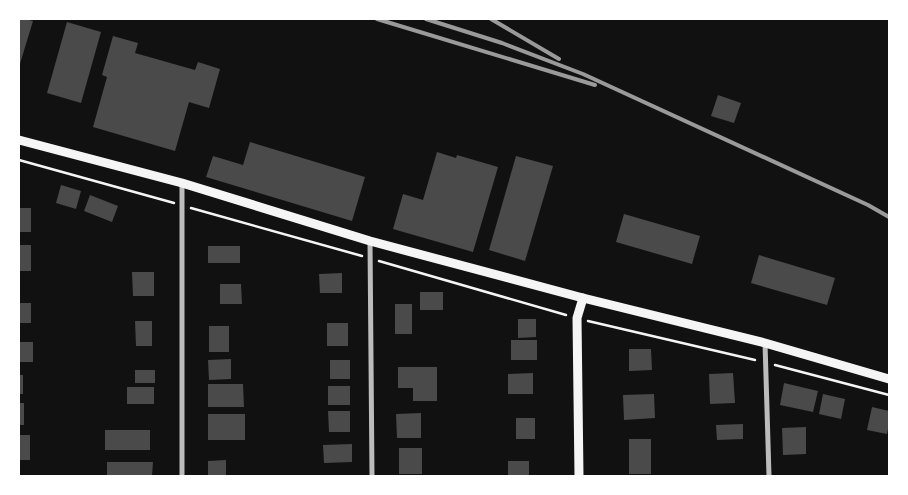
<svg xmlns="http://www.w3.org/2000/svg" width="908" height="495" font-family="'DejaVu Sans',sans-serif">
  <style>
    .building { fill: #4a4a4a }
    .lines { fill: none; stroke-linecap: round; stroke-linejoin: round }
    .path { stroke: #f5f5f5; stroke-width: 2.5 }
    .minor { stroke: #bcbcbc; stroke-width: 5 }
    .secondary { stroke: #f5f5f5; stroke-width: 9 }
    .rail { stroke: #9a9a9a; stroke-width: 4 }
  </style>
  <rect width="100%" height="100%" fill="#111"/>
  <g class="building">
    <polygon points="19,19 25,19 33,21 19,67"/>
    <polygon points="67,22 101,32 81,103 47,93"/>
    <polygon points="113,36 138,43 135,53 195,70 198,62 220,69 209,108 189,102 175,151 93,127 107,77 102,75"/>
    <polygon points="718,95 741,103 734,123 711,116"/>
    <polygon points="250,142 365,177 352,221 206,177 213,156 243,165"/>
    <polygon points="437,152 456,158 457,155 498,167 473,252 393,229 403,194 423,200"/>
    <polygon points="516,156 553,166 525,261 489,250"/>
    <polygon points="61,185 81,191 76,209 56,203"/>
    <polygon points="90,195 118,206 112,222 84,211"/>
    <rect x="19" y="208" width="12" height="24"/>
    <polygon points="624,214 700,236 692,264 616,242"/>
    <rect x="19" y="245" width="12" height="26"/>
    <rect x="208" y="246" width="32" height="17"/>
    <polygon points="759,255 835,278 827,305 751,283"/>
    <polygon points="132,272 154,272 154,296 133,296"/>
    <polygon points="342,273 342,293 320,293 319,274"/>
    <polygon points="220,284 241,284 242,304 220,304"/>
    <rect x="420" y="292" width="23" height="18"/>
    <rect x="19" y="303" width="12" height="20"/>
    <rect x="395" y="304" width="17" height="30"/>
    <polygon points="518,319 536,319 536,337 518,338"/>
    <polygon points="135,321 152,321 152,346 136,346"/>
    <rect x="327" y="323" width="21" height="23"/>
    <rect x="209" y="326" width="20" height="26"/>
    <rect x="511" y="340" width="26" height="20"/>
    <rect x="19" y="342" width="14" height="20"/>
    <polygon points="629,349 651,349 652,370 629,371"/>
    <polygon points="231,359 231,379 209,380 208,360"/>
    <rect x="330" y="360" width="20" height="19"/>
    <polygon points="398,367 437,367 437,401 413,401 413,388 398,388"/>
    <rect x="135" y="370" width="20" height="13"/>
    <polygon points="533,373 533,394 508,394 508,374"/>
    <polygon points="733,373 735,403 710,404 709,374"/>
    <rect x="19" y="375" width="4" height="19"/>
    <polygon points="784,383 818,391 813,412 780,405"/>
    <polygon points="208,384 243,384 244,407 208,407"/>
    <rect x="328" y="386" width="22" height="19"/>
    <rect x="127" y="387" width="27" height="17"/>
    <polygon points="654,394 655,418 624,420 623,395"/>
    <polygon points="823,394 845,399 841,419 819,414"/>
    <rect x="19" y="403" width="5" height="22"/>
    <polygon points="872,407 889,411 889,423 887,434 867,430"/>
    <polygon points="328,411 350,411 350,432 329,432"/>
    <polygon points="421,413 421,438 397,438 396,414"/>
    <rect x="208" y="414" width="37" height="26"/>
    <rect x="516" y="418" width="19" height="21"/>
    <polygon points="743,424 743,439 717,440 716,425"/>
    <polygon points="806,427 806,454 783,455 782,428"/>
    <rect x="105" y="430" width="45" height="20"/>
    <rect x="19" y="435" width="11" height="25"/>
    <rect x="629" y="439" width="22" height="35"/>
    <polygon points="352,444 352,462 324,463 323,445"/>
    <rect x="399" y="448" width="23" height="26"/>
    <polygon points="226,460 226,476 208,476 208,461"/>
    <rect x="508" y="461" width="21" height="15"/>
    <polygon points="107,462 153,462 152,476 107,476"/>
  </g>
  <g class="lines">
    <g class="path">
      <polyline points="19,160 174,203"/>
      <polyline points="191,208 362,256"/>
      <polyline points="379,261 566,315"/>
      <polyline points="588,321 755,360"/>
      <polyline points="775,365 889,395"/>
    </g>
    <g class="minor">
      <polyline points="182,183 182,476"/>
      <polyline points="370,241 372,476"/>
      <polyline points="765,343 769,476"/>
    </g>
    <g class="secondary">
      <polyline points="19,140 182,183 370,241 583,298 765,343 889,379"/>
      <polyline points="579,476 577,318 583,298"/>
    </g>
    <g class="rail">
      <polyline points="377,19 595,85"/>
      <polyline points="426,19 502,43 583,74 868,205 889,217"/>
      <polyline points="491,19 559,59"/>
    </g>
  </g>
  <rect width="908" height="495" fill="none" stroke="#ffffff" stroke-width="40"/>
</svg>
